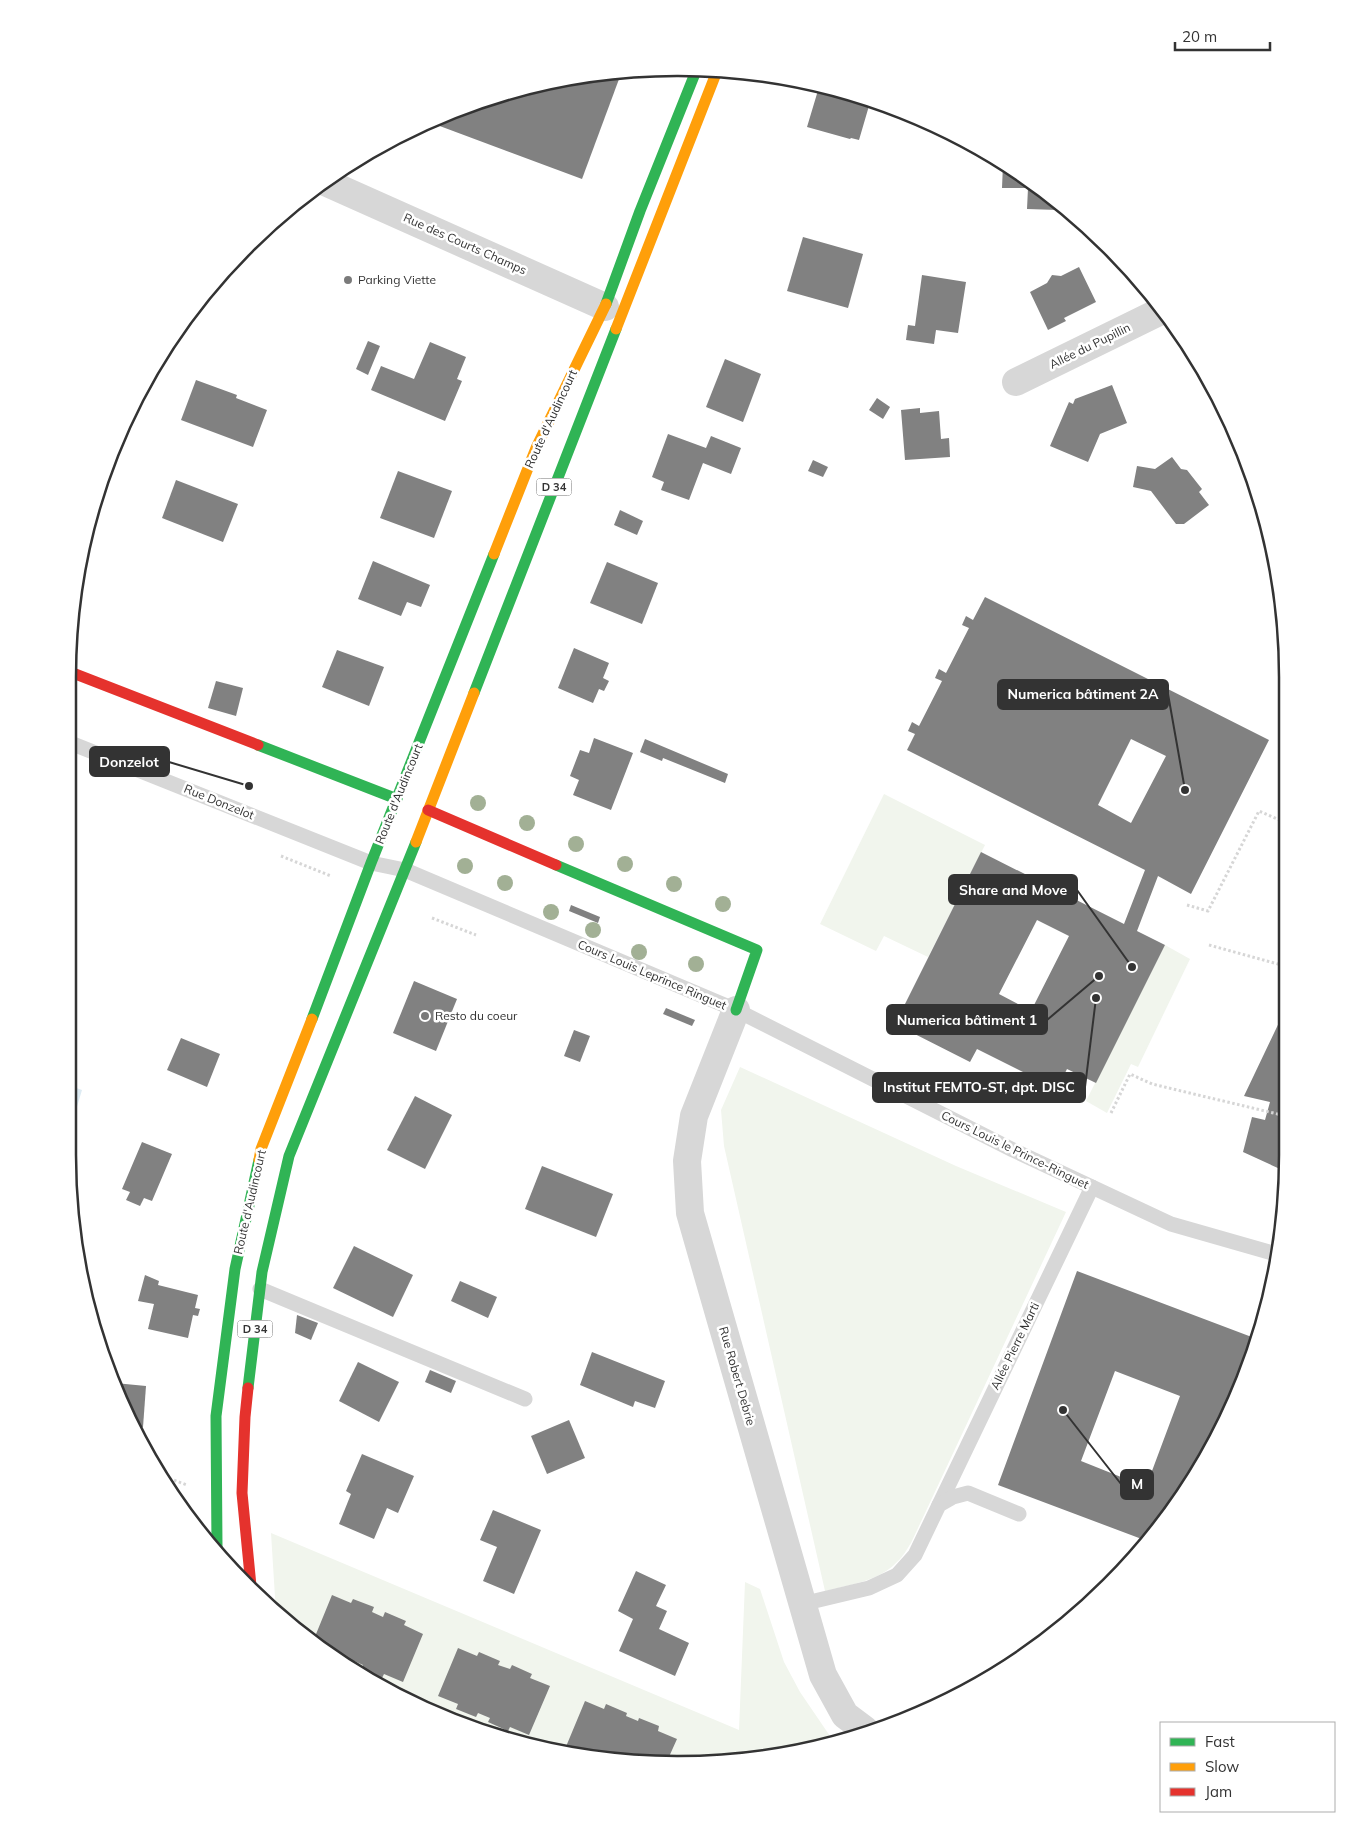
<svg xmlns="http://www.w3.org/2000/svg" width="1355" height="1832" font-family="Mulish,sans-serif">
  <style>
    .green { fill: #f1f5ed }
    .water { fill: #ddebf3 }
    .building { fill: #818181; fill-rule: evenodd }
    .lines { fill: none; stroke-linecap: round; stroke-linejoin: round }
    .path { stroke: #d6d6d6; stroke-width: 3; stroke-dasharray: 2.5 2.5; stroke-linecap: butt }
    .lane { stroke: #d7d7d7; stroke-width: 15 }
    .street { stroke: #d7d7d7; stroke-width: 28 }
    .fast { stroke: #30b455; stroke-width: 11 }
    .slow { stroke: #ff9f0a; stroke-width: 11 }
    .jam { stroke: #e5322d; stroke-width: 11 }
    .tree { fill: #a2b095 }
    .poi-dot { fill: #7a7a7a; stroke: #fff; stroke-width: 2 }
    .labels { text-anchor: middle; stroke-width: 5; stroke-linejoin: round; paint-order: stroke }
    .shield { fill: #fff; stroke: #707070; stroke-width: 1 }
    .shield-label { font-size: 11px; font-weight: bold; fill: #333 }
    .street-label { font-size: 12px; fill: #333; stroke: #fff }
    .poi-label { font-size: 12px; fill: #333; stroke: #fff; text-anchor: start }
    .rim { fill: none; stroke: #333; stroke-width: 2.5 }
    .leader { fill: none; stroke: #333; stroke-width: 2 }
    .callout-dot { fill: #333; stroke: #fff; stroke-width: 2 }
    .callout { fill: #333; stroke: #333; stroke-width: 2 }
    .callout-label { font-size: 14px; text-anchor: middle; font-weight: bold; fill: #fff }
  </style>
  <rect width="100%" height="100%" fill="#fff"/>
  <g class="green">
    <polygon points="884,794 985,845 928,957 884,936 876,951 820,924"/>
    <polygon points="1165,945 1190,959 1138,1067 1131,1064 1107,1113 1086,1101"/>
    <path d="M740,1067L956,1166L1066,1212L911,1543C907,1549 903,1557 897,1562C879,1581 849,1585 825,1591L724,1146L721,1110Z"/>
    <polygon points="271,1533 739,1730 745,1582 760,1589 784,1662 800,1692 832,1739 757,1759 598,1759 519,1744 408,1702 276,1613"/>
  </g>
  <polygon class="water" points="68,1085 82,1090 76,1110 68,1107"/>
  <g class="building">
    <polygon points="622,71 582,179 429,122 519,88"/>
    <polygon points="819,87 871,99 859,140 851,138 850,139 807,127"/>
    <polygon points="1003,164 1058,203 1058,210 1027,209 1028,188 1002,188"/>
    <polygon points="803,237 863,254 848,308 787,291"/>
    <polygon points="1079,267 1096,302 1064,318 1066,321 1048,330 1030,292 1047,283 1052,275 1061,276"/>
    <polygon points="922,275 966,282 958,333 936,330 934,344 906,340 908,325 915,326"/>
    <polygon points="368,341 380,346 368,375 356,369"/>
    <polygon points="430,342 466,357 457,379 462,381 445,421 371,390 381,366 414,379"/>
    <polygon points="725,359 761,374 743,422 706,407"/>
    <polygon points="196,380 237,395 236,398 267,410 253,447 181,420"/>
    <polygon points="1112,385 1127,423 1100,434 1088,462 1050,446 1069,402 1073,404 1075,399"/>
    <polygon points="877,398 890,407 883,419 869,410"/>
    <polygon points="920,408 920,413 939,411 941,439 949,438 950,457 905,460 901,410"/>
    <polygon points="668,434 706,448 711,436 741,448 731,474 703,463 689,500 661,490 664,482 652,477"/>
    <polygon points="1172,457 1181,469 1187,470 1198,484 1202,489 1199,492 1209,505 1184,524 1176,524 1151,491 1133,487 1137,466 1155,469"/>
    <polygon points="813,460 828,467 823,477 808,471"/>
    <polygon points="398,471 452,491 434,538 380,518"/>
    <polygon points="176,480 238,504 223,542 162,518"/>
    <polygon points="620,510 643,521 637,535 614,525"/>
    <polygon points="373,561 430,585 421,607 407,602 401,616 358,599"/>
    <polygon points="607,562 658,583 642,624 590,603"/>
    <path d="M985,597L1269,740L1191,894L1158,876L1137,931L1165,945L1096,1083L1067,1069L1057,1089L977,1049L970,1062L895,1024L981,852L1124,924L1145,870L907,750L915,734L908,731L912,722L919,726L942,681L935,678L939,669L946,673L969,628L962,625L966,616L973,620ZM1131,739L1166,756L1131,823L1098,805ZM1037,920L1069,936L1031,1011L999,994Z"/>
    <polygon points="574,648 609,663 603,678 609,681 604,691 599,689 593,703 558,688"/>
    <polygon points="337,650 384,667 369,706 322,687"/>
    <polygon points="216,681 243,688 236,716 208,708"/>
    <polygon points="594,738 633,753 611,810 573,795 579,780 570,776 580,750 589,753"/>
    <polygon points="645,739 728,774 725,783 663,758 662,761 640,752"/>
    <polygon points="571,905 600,917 598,923 569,911"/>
    <polygon points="414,981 457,999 436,1051 393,1033"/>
    <polygon points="666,1008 695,1020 692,1026 663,1014"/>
    <polygon points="1285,1010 1286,1156 1280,1169 1243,1152 1252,1117 1265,1120 1270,1102 1244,1096"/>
    <polygon points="574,1030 590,1036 580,1062 564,1056"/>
    <polygon points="181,1038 220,1054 207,1087 167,1070"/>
    <polygon points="415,1096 452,1115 425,1169 387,1150"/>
    <polygon points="142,1142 172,1154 152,1201 144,1198 140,1206 126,1200 130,1192 122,1189"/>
    <polygon points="542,1166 613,1194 596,1237 525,1209"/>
    <polygon points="354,1246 413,1275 393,1317 333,1288"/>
    <path d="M1077,1271L1257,1339L1224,1425L1147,1541L998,1485ZM1115,1371L1180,1396L1146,1487L1081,1461Z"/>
    <polygon points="145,1275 159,1281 158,1285 198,1295 195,1308 200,1309 198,1316 193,1315 188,1338 148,1329 154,1304 138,1301"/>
    <polygon points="460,1281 497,1297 488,1318 451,1301"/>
    <polygon points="297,1315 318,1323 311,1340 295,1333"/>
    <polygon points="592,1352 665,1381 655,1408 635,1401 633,1407 580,1385"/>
    <polygon points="358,1362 399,1382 379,1422 339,1401"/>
    <polygon points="430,1370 456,1381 451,1393 425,1382"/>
    <polygon points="115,1383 146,1386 143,1427 131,1426"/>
    <polygon points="569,1420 585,1458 547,1474 531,1436"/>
    <polygon points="362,1454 414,1476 398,1513 387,1508 374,1539 339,1524 351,1494 346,1491"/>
    <polygon points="493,1510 541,1530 514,1594 483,1581 497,1547 480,1540"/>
    <polygon points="636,1571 666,1585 656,1606 667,1611 659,1629 689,1643 675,1676 619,1651 633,1619 618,1611"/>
    <polygon points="332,1595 351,1603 353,1599 374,1607 372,1612 383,1617 385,1612 406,1621 404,1625 423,1634 403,1682 384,1674 382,1678 361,1670 363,1665 352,1660 350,1663 314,1639"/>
    <polygon points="458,1648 477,1656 479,1652 500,1661 498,1665 510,1669 512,1665 532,1674 530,1678 550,1686 529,1735 510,1727 508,1731 488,1722 490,1718 478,1713 476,1717 456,1709 458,1704 438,1696"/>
    <polygon points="585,1701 604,1709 606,1704 627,1713 626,1716 638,1721 639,1718 659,1726 658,1731 677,1739 668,1759 598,1759 579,1756 565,1749"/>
  </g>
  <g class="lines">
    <g class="path">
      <polyline points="281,856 331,876"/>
      <polyline points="1187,905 1208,911 1259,811 1284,822"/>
      <polyline points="432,918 476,935"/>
      <polyline points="1209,945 1285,966"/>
      <polyline points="1111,1113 1130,1074 1152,1084 1286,1116"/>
      <polyline points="160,1475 187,1485"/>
    </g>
    <g class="lane">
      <polyline points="68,742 371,863 405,870 736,1010 1013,1150 1171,1224 1276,1254"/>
      <polyline points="260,1289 525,1399"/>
      <polyline points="939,1505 1092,1187"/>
      <polyline points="802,1604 869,1588 897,1575 915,1555 939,1505 953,1497 968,1493 1019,1514"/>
    </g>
    <g class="street">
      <polyline points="325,182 605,307"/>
      <polyline points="1016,382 1163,310"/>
      <polyline points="736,1010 694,1116 687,1161 690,1213 823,1675 845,1715 865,1730"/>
    </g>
    <g class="fast">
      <polyline points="606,304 640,211 696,71"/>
      <polyline points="474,693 616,329"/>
      <polyline points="258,745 397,799"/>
      <polyline points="556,865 757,950 736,1010"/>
      <polyline points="312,1019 371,863 494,554"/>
      <polyline points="248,1388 262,1272 289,1156 416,842"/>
      <polyline points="217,1547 216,1416 235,1269 259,1160"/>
    </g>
    <g class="slow">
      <polyline points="616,329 717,71"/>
      <polyline points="494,554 536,448 606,304"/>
      <polyline points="416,842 474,693"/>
      <polyline points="259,1160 261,1149 312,1019"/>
    </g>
    <g class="jam">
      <polyline points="68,671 258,745"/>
      <polyline points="428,810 556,865"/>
      <polyline points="248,1388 245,1417 242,1493 251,1586"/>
    </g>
  </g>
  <g class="tree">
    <circle cx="478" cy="803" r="8"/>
    <circle cx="527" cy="823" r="8"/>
    <circle cx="576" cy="844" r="8"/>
    <circle cx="625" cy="864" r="8"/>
    <circle cx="465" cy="866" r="8"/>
    <circle cx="505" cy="883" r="8"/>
    <circle cx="674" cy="884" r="8"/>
    <circle cx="723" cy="904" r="8"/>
    <circle cx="551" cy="912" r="8"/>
    <circle cx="593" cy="930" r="8"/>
    <circle cx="639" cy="952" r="8"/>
    <circle cx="696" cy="964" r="8"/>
  </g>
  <g class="poi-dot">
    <circle cx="348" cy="280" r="5"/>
    <circle cx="425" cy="1016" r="5"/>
  </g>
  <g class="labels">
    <g class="shield">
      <rect x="536.5" y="478.5" width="35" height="17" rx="4"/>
      <rect x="237.5" y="1320.5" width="35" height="17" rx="4"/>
    </g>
    <g class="shield-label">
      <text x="554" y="491">D 34</text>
      <text x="255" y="1333">D 34</text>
    </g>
    <g class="street-label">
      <text transform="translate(465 244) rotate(24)" y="4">Rue des Courts Champs</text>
      <text transform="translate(1090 346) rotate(-26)" y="4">Allée du Pupillin</text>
      <text transform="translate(551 419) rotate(-65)" y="4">Route d'Audincourt</text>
      <text transform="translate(399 794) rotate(-68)" y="4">Route d'Audincourt</text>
      <text transform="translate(219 802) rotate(22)" y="4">Rue Donzelot</text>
      <text transform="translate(652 975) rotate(23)" y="4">Cours Louis Leprince Ringuet</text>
      <text transform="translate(1015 1150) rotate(26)" y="4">Cours Louis le Prince-Ringuet</text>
      <text transform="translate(250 1202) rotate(-77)" y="4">Route d'Audincourt</text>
      <text transform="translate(1015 1346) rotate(-64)" y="4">Allée Pierre Marti</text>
      <text transform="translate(737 1376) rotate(74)" y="4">Rue Robert Debrie</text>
    </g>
    <g class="poi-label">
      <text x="358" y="284">Parking Viette</text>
      <text x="435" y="1020">Resto du coeur</text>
    </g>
  </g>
  <path d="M0 0H1355V1832H0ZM677 76H678A601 601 0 0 1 1279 677V1155A601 601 0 0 1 678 1756H677A601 601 0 0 1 76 1155V677A601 601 0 0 1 677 76Z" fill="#fff" fill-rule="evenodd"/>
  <path class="rim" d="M677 76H678A601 601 0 0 1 1279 677V1155A601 601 0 0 1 678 1756H677A601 601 0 0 1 76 1155V677A601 601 0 0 1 677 76Z"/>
  <path class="leader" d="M1185 790L1168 694M249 786L169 762M1132 967L1077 890M1099 976L1047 1020M1096 998L1085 1087M1063 1410L1121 1484"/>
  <g class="callout-dot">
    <circle cx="1185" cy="790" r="5"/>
    <circle cx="249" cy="786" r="5"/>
    <circle cx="1132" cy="967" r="5"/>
    <circle cx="1099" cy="976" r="5"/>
    <circle cx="1096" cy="998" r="5"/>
    <circle cx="1063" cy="1410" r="5"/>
  </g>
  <g class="callout">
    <rect x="998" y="680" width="170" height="29" rx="5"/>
    <rect x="90" y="747" width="79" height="29" rx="5"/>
    <rect x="949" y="875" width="128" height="29" rx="5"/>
    <rect x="887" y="1005" width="160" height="29" rx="5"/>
    <rect x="873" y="1073" width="212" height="29" rx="5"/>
    <rect x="1121" y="1470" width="32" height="29" rx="5"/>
  </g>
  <g class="callout-label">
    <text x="1083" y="699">Numerica bâtiment 2A</text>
    <text x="129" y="767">Donzelot</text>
    <text x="1013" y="895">Share and Move</text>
    <text x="967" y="1025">Numerica bâtiment 1</text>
    <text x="979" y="1092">Institut FEMTO-ST, dpt. DISC</text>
    <text x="1137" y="1489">M</text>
  </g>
  <rect x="1160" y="1722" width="175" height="90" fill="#ffffff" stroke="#adadad"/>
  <rect x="1170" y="1738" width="25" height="8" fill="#30b455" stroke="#adadad"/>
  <text x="1205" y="1747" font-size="15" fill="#333333">Fast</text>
  <rect x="1170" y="1763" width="25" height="8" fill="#ff9f0a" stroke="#adadad"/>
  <text x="1205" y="1772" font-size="15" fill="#333333">Slow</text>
  <rect x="1170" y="1788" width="25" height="8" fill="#e5322d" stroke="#adadad"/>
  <text x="1205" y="1797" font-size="15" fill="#333333">Jam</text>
  <path d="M1175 42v8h95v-8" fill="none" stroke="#333333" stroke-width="2.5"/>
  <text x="1182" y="42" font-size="15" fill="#333333" stroke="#ffffff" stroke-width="4" paint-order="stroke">20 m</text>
</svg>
